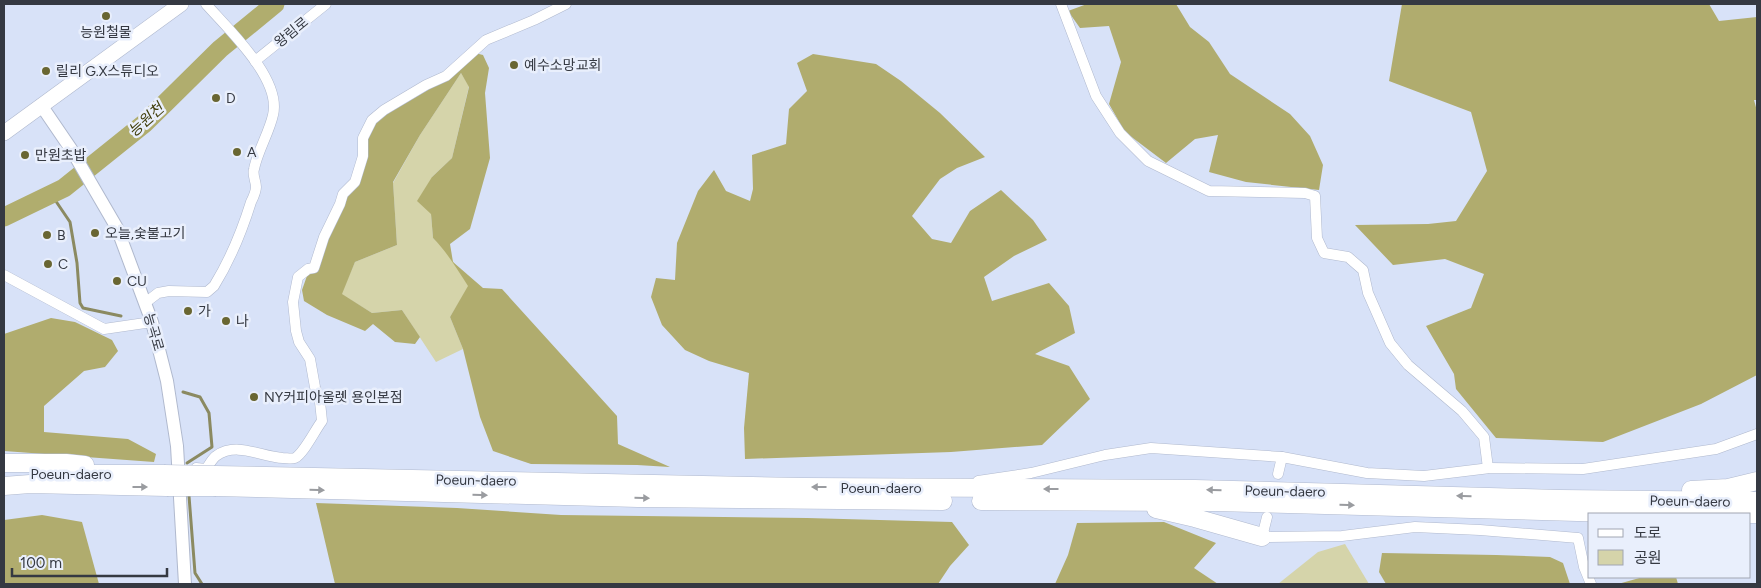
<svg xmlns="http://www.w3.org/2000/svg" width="1761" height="588" font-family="Figtree,'Noto Sans KR',sans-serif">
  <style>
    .green { fill: #d5d4aa }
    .forest { fill: #b0ac6e }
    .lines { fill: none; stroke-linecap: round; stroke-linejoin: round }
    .stream { stroke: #8b8a61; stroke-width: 3 }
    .river { stroke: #b0ad6e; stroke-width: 19 }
    .minor-casing { stroke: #b0b9ce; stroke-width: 11 }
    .tertiary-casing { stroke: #b0b9ce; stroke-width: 14 }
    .secondary-casing { stroke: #b0b9ce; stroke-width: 16 }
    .trunk-casing { stroke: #b0b9ce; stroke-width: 19 }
    .minor { stroke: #fff; stroke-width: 10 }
    .tertiary { stroke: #fff; stroke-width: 12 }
    .secondary { stroke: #fff; stroke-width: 15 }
    .trunk { stroke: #fff; stroke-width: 18 }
    .trunk-bridge-casing { stroke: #b0b9ce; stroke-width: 19; stroke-linecap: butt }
    .trunk-bridge { stroke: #fff; stroke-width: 18 }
    .oneway { fill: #9a9ca0 }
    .poi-dot { fill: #696632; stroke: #e9effc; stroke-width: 2 }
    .labels { text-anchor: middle; stroke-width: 5; stroke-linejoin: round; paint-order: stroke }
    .poi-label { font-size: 14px; fill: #353942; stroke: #e9effc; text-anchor: start }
    .street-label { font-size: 14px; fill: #353942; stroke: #e9effc }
    .water-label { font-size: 15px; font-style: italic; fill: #413e0b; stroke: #e9effc }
  </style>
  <rect width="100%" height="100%" fill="#d8e2f8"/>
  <g class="green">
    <polygon points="461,73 469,86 452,158 432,177 431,214 433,238 445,249 469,286 450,317 463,349 436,362 402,310 372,313 341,294 355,262 397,245 393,183 420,135"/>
    <polygon points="1345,544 1369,584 1278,584 1318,552"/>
  </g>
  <g class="forest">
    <polygon points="1087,4 1176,4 1190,27 1209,42 1230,74 1290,114 1310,136 1323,165 1319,190 1246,182 1209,172 1218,135 1195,139 1166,163 1125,132 1109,104 1121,62 1109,26 1080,28 1068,11"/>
    <polygon points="1402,4 1709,4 1719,21 1757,17 1757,100 1754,100 1757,111 1757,375 1701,404 1603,442 1496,438 1456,389 1454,374 1426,326 1471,308 1484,274 1445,259 1393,265 1355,225 1428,224 1456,221 1487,171 1471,112 1389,81"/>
    <path d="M475,53L483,55L489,68L485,93L490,158L470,229L450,244L453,262L483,288L502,289L617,416L618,444L670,467L637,465L531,464L493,451L480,417L463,349L450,317L468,286C457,269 447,252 433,238L431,214L417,201L432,177L452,158L469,87L461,73L420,135L393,182L397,245L355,262L342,294L372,313L402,310L420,337L415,344L395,342L373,324L365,331L327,315L304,301L302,290L308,273L341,209L366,139L375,121L448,78Z"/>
    <polygon points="813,54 876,64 901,81 940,113 985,157 957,168 940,179 912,216 932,239 951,243 970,211 1001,190 1033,220 1047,240 1014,256 984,277 992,301 1049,283 1069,306 1075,333 1035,354 1069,366 1090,399 1042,445 951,452 745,459 744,428 749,373 709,361 685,350 662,325 651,297 656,278 675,280 677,243 698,191 714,170 726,191 750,201 753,189 752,155 786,144 789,109 807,91 797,63"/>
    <polygon points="51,318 75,322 112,340 118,351 105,367 84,371 44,406 44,432 128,439 156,454 154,462 4,451 4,334"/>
    <polygon points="316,503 457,508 561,515 807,518 952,522 969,545 950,566 938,584 335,584"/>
    <polygon points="42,515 82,522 99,584 4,584 4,520"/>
    <polygon points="1164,522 1216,543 1194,568 1218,584 1055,584 1068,555 1077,523"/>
    <polygon points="1382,553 1496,555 1550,557 1563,563 1570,584 1386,584 1379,572"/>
    <polygon points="1643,577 1676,577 1678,584 1618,584"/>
  </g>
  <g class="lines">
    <g class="stream">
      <polyline points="51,194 70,222 77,263 80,303 83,308 121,316"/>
      <polyline points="183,392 200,397 209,413 212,447 187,463"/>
      <polyline points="189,496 195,573 202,584"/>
    </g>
    <polyline class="river" points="4,217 64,188 145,123 220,49 275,4"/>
    <g class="minor-casing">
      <g id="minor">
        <polyline points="1061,4 1096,96 1120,133 1148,161 1209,191 1305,193 1315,196 1317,238 1324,253 1348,257 1363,270 1368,293 1390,343 1408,365 1462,411 1484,437 1488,468"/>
        <polyline points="255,61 326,4"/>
        <polyline points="4,275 104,329 152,322"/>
        <path d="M145,303L158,293L169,291L207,292L214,286C230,260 242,231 251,202C253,198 256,192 256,187C256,181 252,175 254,169C258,150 269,133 273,115C282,79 228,29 206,4"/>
        <path d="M196,468L206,469C209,465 212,459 216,456C237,441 261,457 283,458C287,458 291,459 295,458C304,453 315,430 322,421L320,402L315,387L310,359L299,342L296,331L293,302L298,277L308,269L314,268L324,237L340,204L343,194L355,182L363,156V138L372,120L384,110L426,85L446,76L486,40L534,20L566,4"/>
        <polyline points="1278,474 1282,457"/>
        <polyline points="978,481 1031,473 1105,455 1151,448 1282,457 1367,473 1424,476 1490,468 1583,469 1716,449 1757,434"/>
        <polyline points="1267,517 1262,537 1342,536 1415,527 1480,530 1578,538 1584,567 1591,584"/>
      </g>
    </g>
    <g class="tertiary-casing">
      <polyline id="tertiary" points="41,105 71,149 117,228 152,322 167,381 177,446 185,584"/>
    </g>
    <g class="secondary-casing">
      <polyline id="secondary" points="4,133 181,4"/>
    </g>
    <g class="trunk-casing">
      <g id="trunk">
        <polyline points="4,463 66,463 85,465"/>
        <polyline points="67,474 164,474"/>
        <polyline points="215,475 804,487 1195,489 1560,499 1757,501"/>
        <polyline points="4,486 30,484 167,487"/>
        <polyline points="216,487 638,498 943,501"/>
        <polyline points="1691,490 1728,488 1757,481"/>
        <polyline points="981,501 1216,502 1613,513 1757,514"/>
        <polyline points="1156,509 1195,518 1262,537"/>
      </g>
    </g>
    <use href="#minor" class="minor"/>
    <use href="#tertiary" class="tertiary"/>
    <use href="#secondary" class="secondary"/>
    <use href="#trunk" class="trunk"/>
    <g class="trunk-bridge-casing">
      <g id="trunk-bridge">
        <polyline points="164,474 215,475"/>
        <polyline points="167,487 216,487"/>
      </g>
    </g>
    <use href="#trunk-bridge" class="trunk-bridge"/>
  </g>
  <defs><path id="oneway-solid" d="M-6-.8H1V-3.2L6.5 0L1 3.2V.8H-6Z" transform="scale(1.25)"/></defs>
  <g class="oneway">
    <use href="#oneway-solid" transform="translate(140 487)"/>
    <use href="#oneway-solid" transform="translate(819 487) rotate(-180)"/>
    <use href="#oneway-solid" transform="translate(1051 489) rotate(-180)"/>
    <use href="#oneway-solid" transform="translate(317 490) rotate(2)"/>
    <use href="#oneway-solid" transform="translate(1214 490) rotate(-179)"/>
    <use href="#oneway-solid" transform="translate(480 495) rotate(1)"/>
    <use href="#oneway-solid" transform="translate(1464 496) rotate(-178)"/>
    <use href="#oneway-solid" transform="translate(642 498) rotate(1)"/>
    <use href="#oneway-solid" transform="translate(1347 505) rotate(1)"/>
  </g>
  <g class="poi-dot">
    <circle cx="106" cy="16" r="5"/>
    <circle cx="514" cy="65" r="5"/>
    <circle cx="46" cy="71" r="5"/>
    <circle cx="216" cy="98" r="5"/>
    <circle cx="237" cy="152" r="5"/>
    <circle cx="25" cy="155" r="5"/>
    <circle cx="95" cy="233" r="5"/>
    <circle cx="47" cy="235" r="5"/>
    <circle cx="48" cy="264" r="5"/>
    <circle cx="117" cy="281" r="5"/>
    <circle cx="188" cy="311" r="5"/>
    <circle cx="226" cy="321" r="5"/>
    <circle cx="254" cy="397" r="5"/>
  </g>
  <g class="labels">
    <g class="poi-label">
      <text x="106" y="37" text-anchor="middle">능원철물</text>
      <text x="524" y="70">예수소망교회</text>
      <text x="56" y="76">릴리 G.X스튜디오</text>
      <text x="226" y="103">D</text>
      <text x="247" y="157">A</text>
      <text x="35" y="160">만원초밥</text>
      <text x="105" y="238">오늘,숯불고기</text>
      <text x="57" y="240">B</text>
      <text x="58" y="269">C</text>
      <text x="127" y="286">CU</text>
      <text x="198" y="316">가</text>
      <text x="236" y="326">나</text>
      <text x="264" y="402">NY커피아울렛 용인본점</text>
    </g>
    <g class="street-label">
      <text transform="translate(291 32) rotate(-39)" y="5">왕림로</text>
      <text transform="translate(154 332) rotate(74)" y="5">능곡로</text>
      <text x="71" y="479">Poeun-daero</text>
      <text transform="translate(476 480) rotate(1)" y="5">Poeun-daero</text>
      <text x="881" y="493">Poeun-daero</text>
      <text transform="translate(1285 491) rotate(1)" y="5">Poeun-daero</text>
      <text transform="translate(1690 501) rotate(1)" y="5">Poeun-daero</text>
    </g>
    <g class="water-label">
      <text transform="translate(146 120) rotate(-42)" y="5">능원천</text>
    </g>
  </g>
  <rect width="1761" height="588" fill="none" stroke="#353942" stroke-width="10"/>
  <rect x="1588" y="513" width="162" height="65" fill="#e9effc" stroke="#a1a6b2"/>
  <rect x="1598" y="529" width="25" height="8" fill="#ffffff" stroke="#a1a6b2"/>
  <text x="1634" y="538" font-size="15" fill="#353942">도로</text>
  <rect x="1598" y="550" width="25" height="15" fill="#d5d4aa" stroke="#a1a6b2"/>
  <text x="1634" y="563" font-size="15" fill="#353942">공원</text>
  <path d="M12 568v8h155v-8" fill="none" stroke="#353942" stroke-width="2.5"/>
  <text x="20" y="568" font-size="15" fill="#353942" stroke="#e9effc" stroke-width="4" paint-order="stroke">100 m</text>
</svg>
